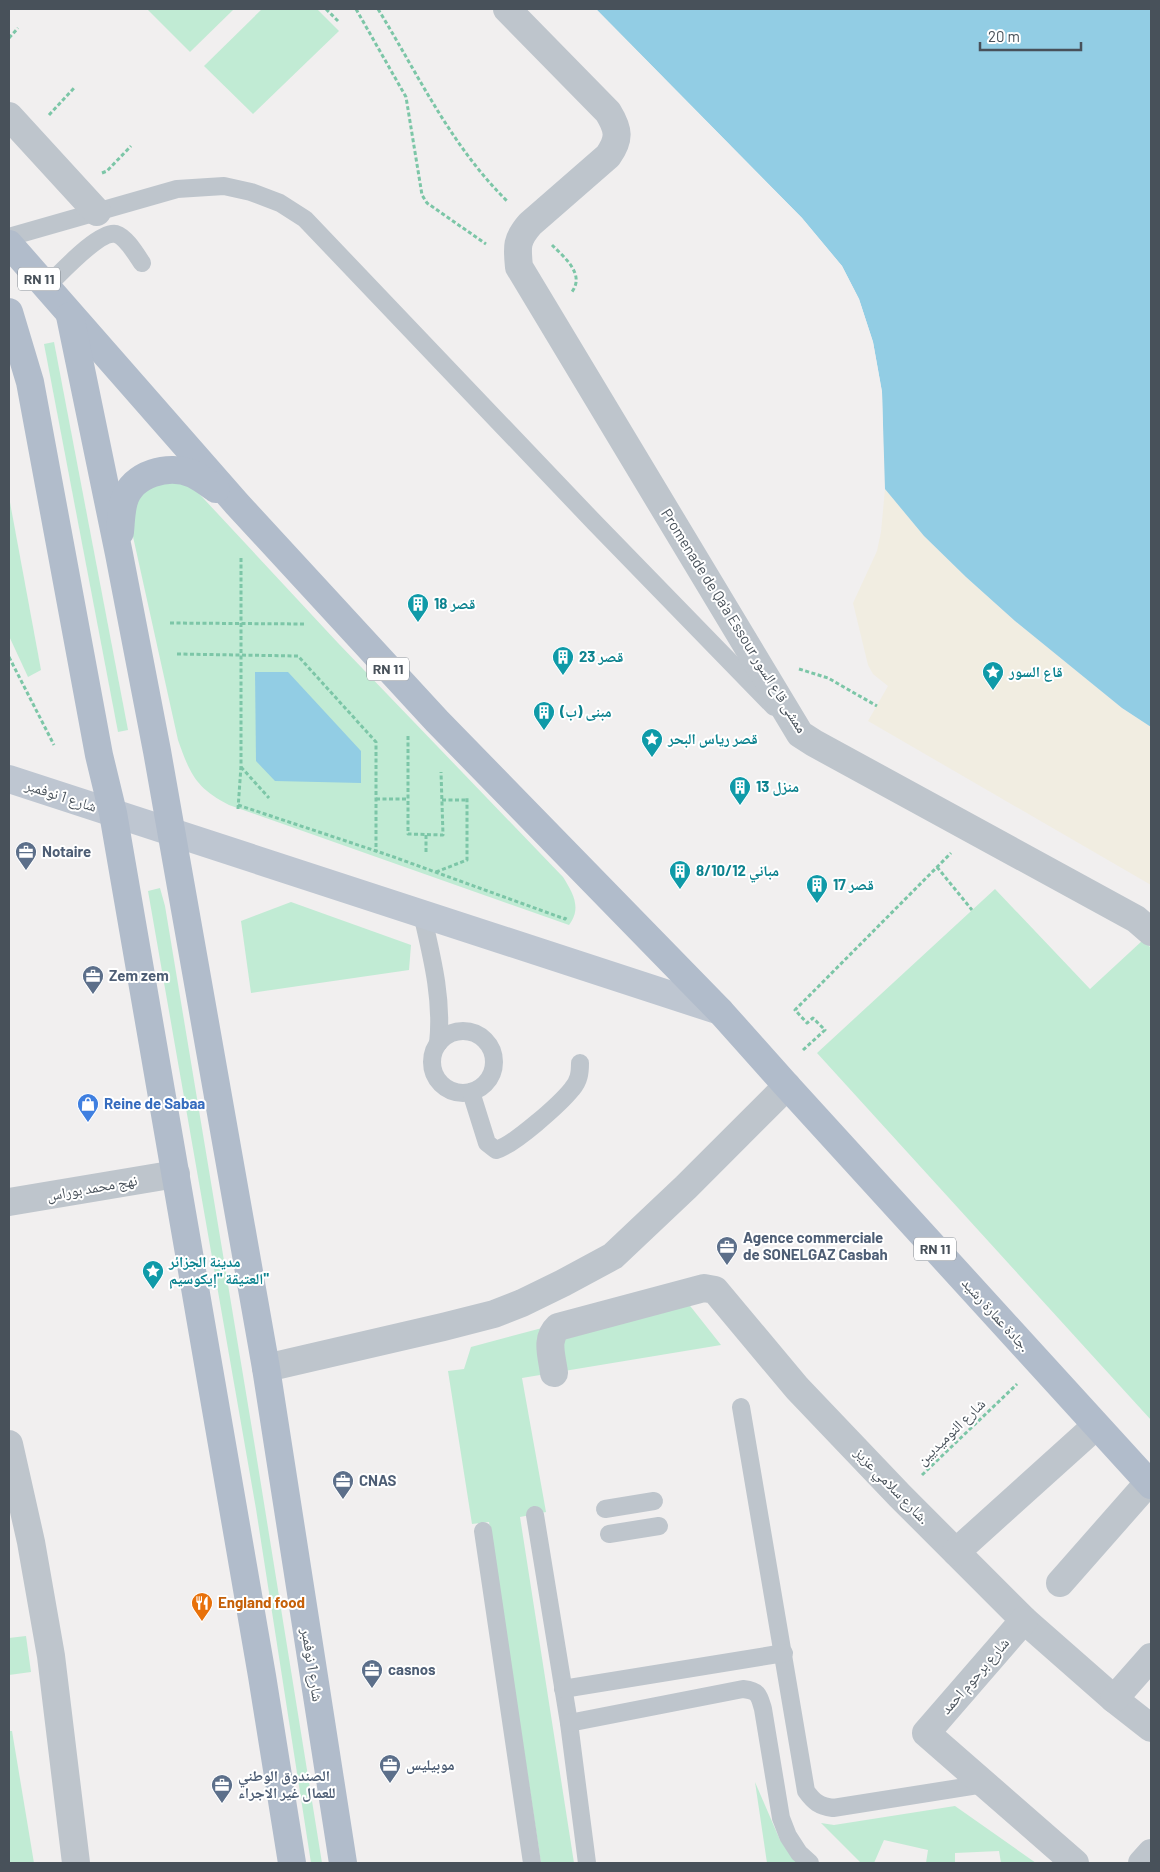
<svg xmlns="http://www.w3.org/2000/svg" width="1160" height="1872" font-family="Barlow,'Noto Naskh Arabic',sans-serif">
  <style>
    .green { fill: #c1ebd4 }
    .sand { fill: #f1ede1 }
    .water { fill: #92cde4 }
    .pier { fill: #f1efef }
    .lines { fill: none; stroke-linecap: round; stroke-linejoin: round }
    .path { stroke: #7cc6a7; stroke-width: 3; stroke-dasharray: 4 2.5; stroke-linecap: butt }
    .lane { stroke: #bec5cc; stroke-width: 18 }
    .street { stroke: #bec5cc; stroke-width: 28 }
    .secondary { stroke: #bec6d1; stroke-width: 28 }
    .primary { stroke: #b1bccb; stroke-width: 28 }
    .labels { text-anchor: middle; stroke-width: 4; stroke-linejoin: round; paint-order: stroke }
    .shield { fill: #fff; stroke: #7f858c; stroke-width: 1 }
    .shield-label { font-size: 14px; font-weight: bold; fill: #48515a }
    .culture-label { font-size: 15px; font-weight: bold; fill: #0d838f; stroke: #fff; text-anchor: start }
    .street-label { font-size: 15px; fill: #48515a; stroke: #fff }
    .service-label { font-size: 15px; font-weight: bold; fill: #4e5e75; stroke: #fff; text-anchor: start }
    .shop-label { font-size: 15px; font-weight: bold; fill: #366cbe; stroke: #fff; text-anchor: start }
    .food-label { font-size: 15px; font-weight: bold; fill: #c56008; stroke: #fff; text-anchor: start }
  </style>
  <rect width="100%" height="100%" fill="#f1efef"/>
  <g class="green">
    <polygon points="147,9 234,9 190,52"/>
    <polygon points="262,9 317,9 339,31 253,114 204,66"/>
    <polygon points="54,342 128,730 118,732 44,344"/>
    <path d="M155,480L191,485L338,643L563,877C573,893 582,908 569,925L229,805C196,788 190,774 178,740L130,523L135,496Z"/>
    <polygon points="9,497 41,670 28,677 9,636"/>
    <polygon points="160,888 165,906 254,1441 322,1863 311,1863 256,1509 148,891"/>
    <polygon points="995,889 1090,989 1143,940 1151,948 1151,1420 817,1053"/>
    <polygon points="291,902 411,945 409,970 251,993 241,921"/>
    <polygon points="687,1302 721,1345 522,1378 546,1512 520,1517 574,1863 541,1863 489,1522 472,1524 448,1371 464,1369 471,1347 542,1328"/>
    <polygon points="26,1636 31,1672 9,1675 9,1638"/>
    <polygon points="9,1731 12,1731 34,1863 9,1863"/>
    <polygon points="755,1782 780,1840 803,1863 767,1863"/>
    <polygon points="955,1806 1036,1863 1001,1863 999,1851 955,1853 955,1863 926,1863 928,1850 884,1840 874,1863 861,1863 821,1823 834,1825"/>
  </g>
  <polygon class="sand" points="885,489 924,536 966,577 1015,621 1122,708 1151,727 1151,885 868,721 888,686 873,674 868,665 853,603 877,551 881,532"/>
  <g class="water">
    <polygon points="596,9 1151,9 1151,727 1122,708 1015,621 966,577 924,536 885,489 882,392 873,342 859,299 842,266 802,218"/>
    <polygon points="255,672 288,672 361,751 361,783 275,781 256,761"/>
  </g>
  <polygon class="pier" points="593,9 596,9 802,218 842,266 859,299 873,342 882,392 884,493 882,489 879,393 871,343 856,300 840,268 800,220"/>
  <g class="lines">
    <g class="path">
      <polyline points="326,9 339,22"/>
      <polyline points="356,9 406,97 422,195 427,203 486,244"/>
      <path d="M378,9C419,76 451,146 508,202"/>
      <polyline points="9,38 18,28"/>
      <polyline points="49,115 74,88"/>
      <polyline points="102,173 107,171 131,146"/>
      <path d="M552,245C565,258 586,275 571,293"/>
      <polyline points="170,623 304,624"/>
      <polyline points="177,654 298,656 376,742 376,852"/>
      <polyline points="9,657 54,745"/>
      <polyline points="799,669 828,678 877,706"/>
      <polyline points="408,736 408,834 443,835 441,772"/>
      <polyline points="241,767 269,798"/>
      <polyline points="376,799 408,799"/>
      <polyline points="442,800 467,800"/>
      <polyline points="238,805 391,856 565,919 566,917"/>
      <polyline points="238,809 241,766 241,557"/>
      <polyline points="426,835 426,854"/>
      <polyline points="937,867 972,910"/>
      <polyline points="436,872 467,860 467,797"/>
      <polyline points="803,1050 825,1030 813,1018 807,1023 795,1010 951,853"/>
      <polyline points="922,1475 1017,1384"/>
    </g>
    <g class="lane">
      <polyline points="9,237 177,189 224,186 251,192 280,203 305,219 594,522 774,707"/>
      <path d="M46,287C58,276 99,230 116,234C126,237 136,254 142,263"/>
      <path d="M422,914C432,957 443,1000 438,1044"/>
      <circle cx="463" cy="1062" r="31"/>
      <path d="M471,1092L487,1143L496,1150C514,1145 560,1104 572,1089C579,1081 580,1073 580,1063"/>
      <path d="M741,1407L806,1791C814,1802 819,1806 833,1808L984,1784"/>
      <polyline points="605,1509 654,1501"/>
      <polyline points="535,1515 569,1723 587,1863"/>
      <polyline points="483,1531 532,1863"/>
      <polyline points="609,1534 659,1526"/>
      <polyline points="563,1689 784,1653"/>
      <path d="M569,1723L743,1689C759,1691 759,1695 763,1709L781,1818L788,1836L799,1853L810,1863"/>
    </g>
    <g class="street">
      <path d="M507,9L608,112C619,130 620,139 608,156L530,224C516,240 517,247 519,267L800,734L814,743L1136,919L1151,932"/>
      <polyline points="9,116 97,212"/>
      <polyline points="9,1202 176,1174"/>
      <polyline points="266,1368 443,1327 494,1314 522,1303 563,1283 613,1256 686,1187 787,1086"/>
      <path d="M554,1373C552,1356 545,1339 558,1327L704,1288L715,1290L797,1388L900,1496L1024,1620L1114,1699L1151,1728"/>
      <polyline points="9,1444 31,1542 51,1656 76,1863"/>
      <polyline points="956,1552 1088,1433"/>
      <polyline points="1060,1583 1141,1491"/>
      <polyline points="1024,1620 926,1733 1075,1863"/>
      <polyline points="1114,1699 1151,1657"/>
      <polyline points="1142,1863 1151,1853"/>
    </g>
    <polyline class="secondary" points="9,779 720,1011"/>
    <g class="primary">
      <polyline points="9,244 237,504 437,721 720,1011 787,1086 1151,1485"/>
      <polyline points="9,312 30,382 99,755 113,813 262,1676 292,1863"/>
      <polyline points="70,316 119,554 157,751 266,1368 343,1863"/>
      <path d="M120,532C121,522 121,511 124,501C132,473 169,464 193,474C201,478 209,484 216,489"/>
    </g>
  </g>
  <defs>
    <g id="building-pin" transform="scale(1.125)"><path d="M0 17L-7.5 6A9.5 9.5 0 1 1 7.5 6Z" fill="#0f9aa8" stroke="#fff"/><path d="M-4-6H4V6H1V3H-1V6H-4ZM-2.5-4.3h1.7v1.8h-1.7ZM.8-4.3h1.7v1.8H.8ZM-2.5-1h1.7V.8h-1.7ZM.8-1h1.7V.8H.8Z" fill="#fff"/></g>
    <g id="sight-pin" transform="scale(1.125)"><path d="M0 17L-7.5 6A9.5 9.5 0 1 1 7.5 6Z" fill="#0f9aa8" stroke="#fff"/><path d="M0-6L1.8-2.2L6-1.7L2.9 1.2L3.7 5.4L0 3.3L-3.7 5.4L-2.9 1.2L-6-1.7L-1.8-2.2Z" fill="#fff"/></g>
    <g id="office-pin" transform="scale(1.125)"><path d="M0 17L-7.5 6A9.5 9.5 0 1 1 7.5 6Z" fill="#5c6f8a" stroke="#fff"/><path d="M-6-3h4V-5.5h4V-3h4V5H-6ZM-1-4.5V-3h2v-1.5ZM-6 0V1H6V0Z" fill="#fff"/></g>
    <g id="shop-pin" transform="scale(1.125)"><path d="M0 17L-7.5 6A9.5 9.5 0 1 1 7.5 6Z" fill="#3f7fe0" stroke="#fff"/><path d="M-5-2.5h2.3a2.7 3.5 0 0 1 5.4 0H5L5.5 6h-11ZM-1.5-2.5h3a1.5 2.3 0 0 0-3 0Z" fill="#fff"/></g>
    <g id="restaurant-pin" transform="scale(1.125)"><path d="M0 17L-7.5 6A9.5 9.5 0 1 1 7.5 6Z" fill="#e8710a" stroke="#fff"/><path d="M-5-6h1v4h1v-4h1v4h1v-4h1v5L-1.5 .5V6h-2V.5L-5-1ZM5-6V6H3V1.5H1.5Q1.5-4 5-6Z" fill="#fff"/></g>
  </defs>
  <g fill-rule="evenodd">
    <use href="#building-pin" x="418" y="604"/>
    <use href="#building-pin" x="563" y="657"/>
    <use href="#sight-pin" x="993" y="672"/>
    <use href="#building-pin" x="544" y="712"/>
    <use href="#sight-pin" x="652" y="739"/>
    <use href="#building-pin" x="740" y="787"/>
    <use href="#office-pin" x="26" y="852"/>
    <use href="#building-pin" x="680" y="871"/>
    <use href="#building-pin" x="817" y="885"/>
    <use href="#office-pin" x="93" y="976"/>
    <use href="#shop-pin" x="88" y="1104"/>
    <use href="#office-pin" x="727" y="1247"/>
    <use href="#sight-pin" x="153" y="1271"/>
    <use href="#office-pin" x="343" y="1481"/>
    <use href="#restaurant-pin" x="202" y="1603"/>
    <use href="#office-pin" x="372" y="1670"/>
    <use href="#office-pin" x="390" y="1765"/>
    <use href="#office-pin" x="222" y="1785"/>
  </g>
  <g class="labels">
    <g class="shield">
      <rect x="18" y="267.5" width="42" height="23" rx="4"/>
      <rect x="367" y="657.5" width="42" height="23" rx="4"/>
      <rect x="914" y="1237.5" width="42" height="23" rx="4"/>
    </g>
    <g class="shield-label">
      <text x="39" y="284">RN 11</text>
      <text x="388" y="674">RN 11</text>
      <text x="935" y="1254">RN 11</text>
    </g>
    <g class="culture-label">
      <text x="434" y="609">قصر 18</text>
      <text x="579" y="662">قصر 23</text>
      <text x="1009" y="677">قاع السور</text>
      <text x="560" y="717">مبنى (ب)</text>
      <text x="668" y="744">قصر رياس البحر</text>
      <text x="756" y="792">منزل 13</text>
      <text x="696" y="876">مباني 8/10/12</text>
      <text x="833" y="890">قصر 17</text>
      <text x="169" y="1267">مدينة الجزائر<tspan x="169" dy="17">العتيقة "إيكوسيم"</tspan></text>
    </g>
    <g class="street-label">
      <text transform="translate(734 621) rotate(58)" y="5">Promenade de Qa'a Essour ممشى قاع السور</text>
      <text transform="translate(61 796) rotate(18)" y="5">شارع 1 نوفمبر</text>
      <text transform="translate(92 1188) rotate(-10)" y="5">نهج محمد بوراس</text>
      <text transform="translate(996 1315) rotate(48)" y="5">جادة عمارة رشيد.</text>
      <text transform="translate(951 1432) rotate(-44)" y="5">شارع النوميديين</text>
      <text transform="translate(892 1486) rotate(46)" y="5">شارع سلامي عزيز.</text>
      <text transform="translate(312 1665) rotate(81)" y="5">شارع 1 نوفمبر</text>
      <text transform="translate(975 1676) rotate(-49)" y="5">شارع برحوم احمد</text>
    </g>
    <g class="service-label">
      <text x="42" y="857">Notaire</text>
      <text x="109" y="981">Zem zem</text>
      <text x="743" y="1243">Agence commerciale<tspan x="743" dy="17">de SONELGAZ Casbah</tspan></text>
      <text x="359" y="1486">CNAS</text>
      <text x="388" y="1675">casnos</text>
      <text x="406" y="1770">موبيليس</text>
      <text x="238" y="1781">الصندوق الوطني<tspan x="238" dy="17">للعمال غير الاجراء</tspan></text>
    </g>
    <g class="shop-label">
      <text x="104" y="1109">Reine de Sabaa</text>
    </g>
    <g class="food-label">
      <text x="218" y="1608">England food</text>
    </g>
  </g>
  <rect width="1160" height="1872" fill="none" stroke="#48515a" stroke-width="20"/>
  <path d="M980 42v8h101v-8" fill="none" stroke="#48515a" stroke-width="2.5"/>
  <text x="988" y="42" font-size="15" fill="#48515a" stroke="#ffffff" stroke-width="4" paint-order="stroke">20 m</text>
</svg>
